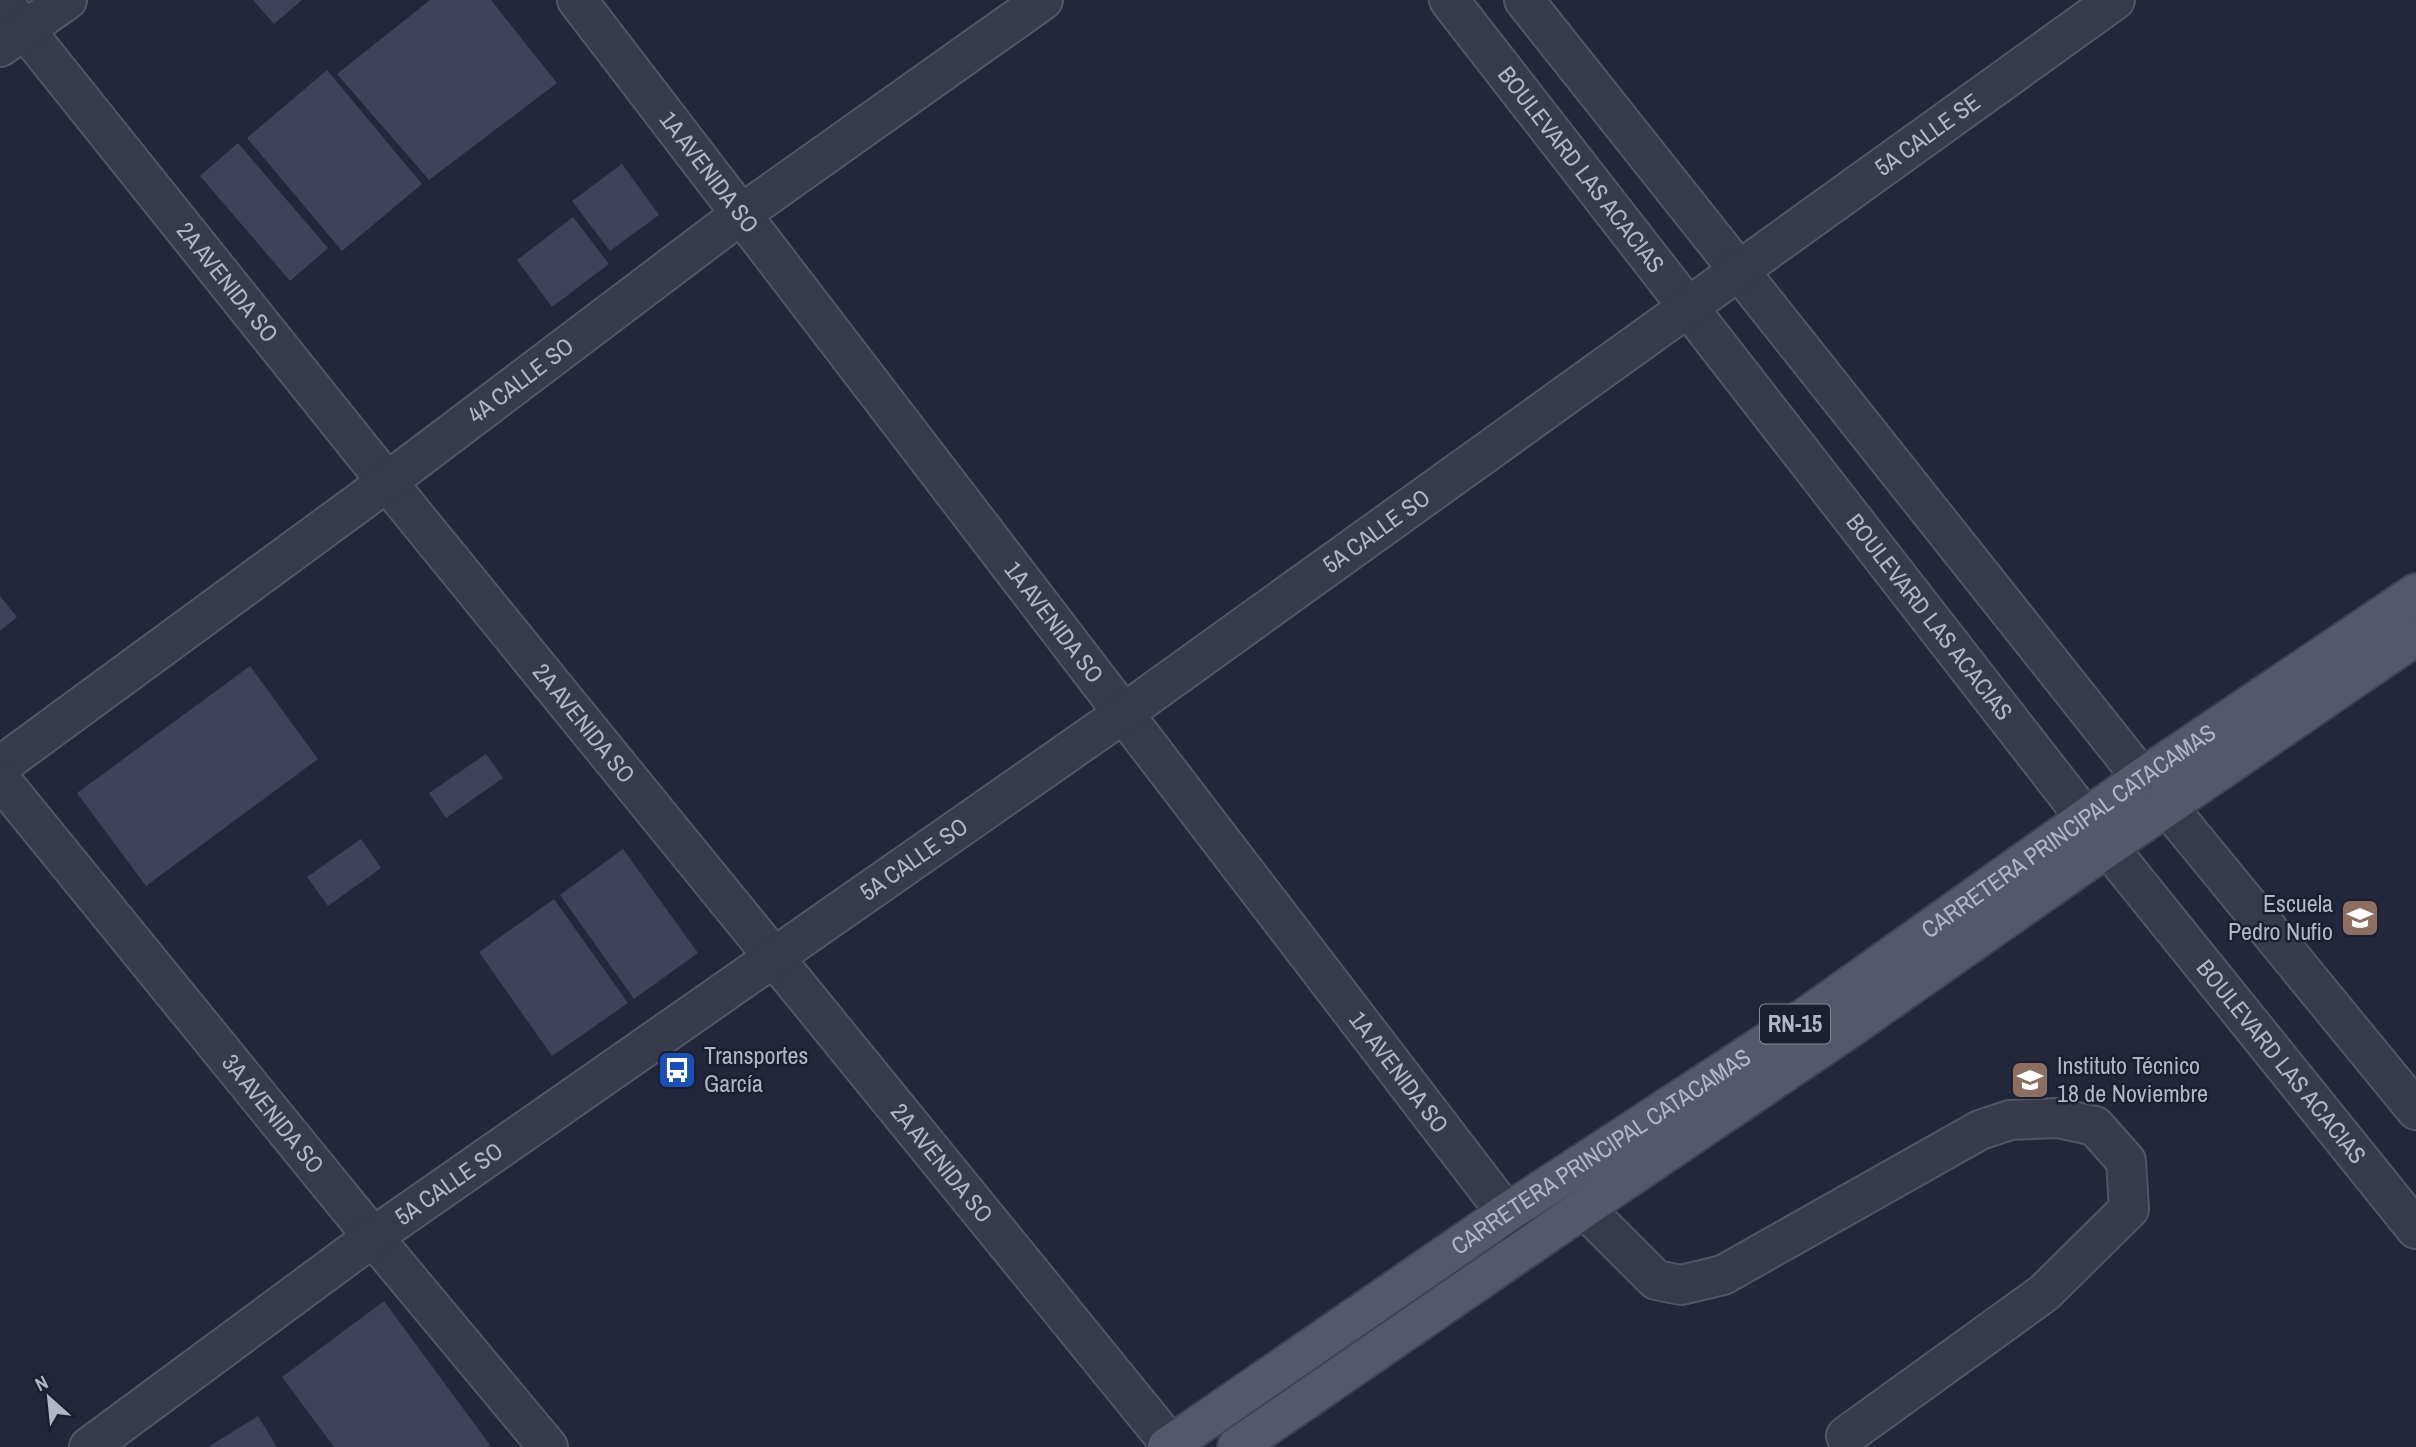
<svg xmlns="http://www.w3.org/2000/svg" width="2416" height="1447" font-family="'Archivo Narrow',sans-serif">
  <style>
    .building { fill: #3e435b }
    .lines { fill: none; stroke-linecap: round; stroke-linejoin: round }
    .minor-casing { stroke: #515566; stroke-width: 42 }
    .major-casing { stroke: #3f4354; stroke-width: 42 }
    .minor { stroke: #363a4b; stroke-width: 38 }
    .major { stroke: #54586c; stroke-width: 38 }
    .labels { text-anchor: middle; stroke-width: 5; stroke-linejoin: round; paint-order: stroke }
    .shield { fill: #1b1f30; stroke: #84889a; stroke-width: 2 }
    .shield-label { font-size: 23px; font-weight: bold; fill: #b1b5c7 }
    .street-label { font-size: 24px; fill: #b1b5c7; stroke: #1b1f30 }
    .poi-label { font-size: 24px; fill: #b1b5c7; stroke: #1b1f30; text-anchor: start }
  </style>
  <rect width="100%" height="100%" fill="#22273b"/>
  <g class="building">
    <polygon points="253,0 302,0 274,24"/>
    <polygon points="430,0 491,0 557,83 429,180 337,74"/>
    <polygon points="327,70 422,184 342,251 247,138"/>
    <polygon points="238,143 328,248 290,281 200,176"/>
    <polygon points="622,164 659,215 610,251 572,201"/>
    <polygon points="573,217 609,264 552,307 517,260"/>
    <polygon points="0,596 17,617 0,631"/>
    <polygon points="250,666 318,759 146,886 77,793"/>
    <polygon points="486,754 503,778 446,818 429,793"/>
    <polygon points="361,839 381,868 328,906 307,877"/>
    <polygon points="623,849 698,953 634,999 560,895"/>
    <polygon points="554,899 628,1003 552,1056 479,952"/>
    <polygon points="384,1301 490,1445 487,1447 334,1447 282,1377"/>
    <polygon points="258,1416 277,1447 208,1447"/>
  </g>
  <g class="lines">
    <g class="minor-casing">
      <g id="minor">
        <path id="s1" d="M1,0L387,482L1171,1445"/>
        <path id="s2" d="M577,0L1527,1240"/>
        <path id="s3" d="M1449,0L2108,847L2416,1229"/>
        <polyline points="1524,0 2142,778 2167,806 2416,1110"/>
        <polyline points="0,47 67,0"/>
        <path id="s4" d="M0,766L387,482L740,215L1043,0"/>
        <path id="s5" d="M0,779L373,1237L548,1447"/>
        <polyline points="1584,1208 1656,1280 1681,1285 1723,1275 1980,1130 2010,1120 2058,1118 2095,1126 2126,1161 2129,1209 2044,1293 1846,1436"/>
        <path id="s6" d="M89,1447L373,1237L1124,713L2115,0"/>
      </g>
    </g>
    <g class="major-casing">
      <g id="major">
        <path id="s7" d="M1167,1447L1508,1212L1806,1017L2142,778L2416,593"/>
        <polyline points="1237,1447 1584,1208 1844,1032 2108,847 2416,636"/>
      </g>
    </g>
    <use href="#minor" class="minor"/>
    <use href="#major" class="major"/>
  </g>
  <defs>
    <g id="school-square" transform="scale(2.0125)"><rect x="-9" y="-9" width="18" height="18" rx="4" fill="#8d6e63" stroke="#1b1f30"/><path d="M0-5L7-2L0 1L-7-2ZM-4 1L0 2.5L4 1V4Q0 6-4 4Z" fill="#fff"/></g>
    <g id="bus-square" transform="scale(2.0125)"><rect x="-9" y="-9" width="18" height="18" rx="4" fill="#1a4fb4" stroke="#1b1f30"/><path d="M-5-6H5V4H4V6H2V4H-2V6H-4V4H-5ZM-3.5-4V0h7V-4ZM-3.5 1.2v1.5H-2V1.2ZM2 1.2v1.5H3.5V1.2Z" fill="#fff"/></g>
    <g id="university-square" transform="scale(2.0125)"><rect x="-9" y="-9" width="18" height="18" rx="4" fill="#8d6e63" stroke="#1b1f30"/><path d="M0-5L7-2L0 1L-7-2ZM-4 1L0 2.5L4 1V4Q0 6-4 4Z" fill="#fff"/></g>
  </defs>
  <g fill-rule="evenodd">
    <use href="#school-square" x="2360" y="918"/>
    <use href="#bus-square" x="677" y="1070"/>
    <use href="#university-square" x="2030" y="1080"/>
  </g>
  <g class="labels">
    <rect class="shield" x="1760" y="1004.5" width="70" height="39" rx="5"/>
    <g class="shield-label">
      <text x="1795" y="1032">RN-15</text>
    </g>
    <g class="street-label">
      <text dy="8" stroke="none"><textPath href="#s6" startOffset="2259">5A CALLE SE</textPath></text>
      <text dy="8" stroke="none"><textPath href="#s3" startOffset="215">BOULEVARD LAS ACACIAS</textPath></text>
      <text dy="8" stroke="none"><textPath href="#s2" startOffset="217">1A AVENIDA SO</textPath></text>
      <text dy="8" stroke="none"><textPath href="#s1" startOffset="362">2A AVENIDA SO</textPath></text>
      <text dy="8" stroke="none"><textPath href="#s4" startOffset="648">4A CALLE SO</textPath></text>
      <text dy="8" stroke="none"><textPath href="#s6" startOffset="1580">5A CALLE SO</textPath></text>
      <text dy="8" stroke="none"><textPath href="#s3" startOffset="782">BOULEVARD LAS ACACIAS</textPath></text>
      <text dy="8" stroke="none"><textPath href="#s2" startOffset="784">1A AVENIDA SO</textPath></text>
      <text dy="8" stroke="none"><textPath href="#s1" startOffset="929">2A AVENIDA SO</textPath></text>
      <text dy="8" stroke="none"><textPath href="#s7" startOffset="1092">CARRETERA PRINCIPAL CATACAMAS</textPath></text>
      <text dy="8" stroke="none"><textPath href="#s6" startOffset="1013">5A CALLE SO</textPath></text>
      <text dy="8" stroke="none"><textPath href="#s3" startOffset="1349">BOULEVARD LAS ACACIAS</textPath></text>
      <text dy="8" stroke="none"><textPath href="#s2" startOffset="1351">1A AVENIDA SO</textPath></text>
      <text dy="8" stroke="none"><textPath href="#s5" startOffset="432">3A AVENIDA SO</textPath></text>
      <text dy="8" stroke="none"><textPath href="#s7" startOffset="525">CARRETERA PRINCIPAL CATACAMAS</textPath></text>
      <text dy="8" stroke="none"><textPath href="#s1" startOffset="1496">2A AVENIDA SO</textPath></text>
      <text dy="8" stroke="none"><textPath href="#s6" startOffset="446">5A CALLE SO</textPath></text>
    </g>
    <g class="poi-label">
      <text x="2333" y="912" text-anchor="end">Escuela<tspan x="2333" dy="28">Pedro Nufio</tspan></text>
      <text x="704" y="1064">Transportes<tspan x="704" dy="28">García</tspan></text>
      <text x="2057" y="1074">Instituto Técnico<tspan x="2057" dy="28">18 de Noviembre</tspan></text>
    </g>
  </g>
  <g transform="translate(49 1398) rotate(333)" stroke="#1b1f30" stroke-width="5" paint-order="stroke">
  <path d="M0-5L12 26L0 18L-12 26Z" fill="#b1b5c7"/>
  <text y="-10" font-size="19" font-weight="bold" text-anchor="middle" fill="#b1b5c7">N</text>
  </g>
</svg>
